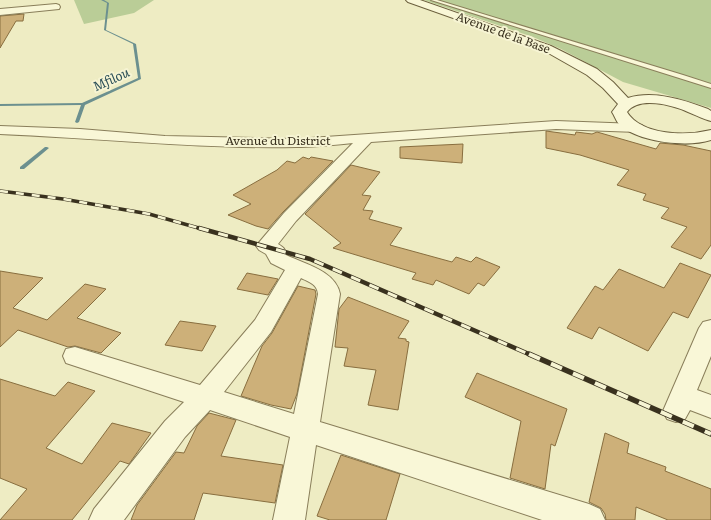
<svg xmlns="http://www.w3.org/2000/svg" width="711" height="520" font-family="Literata,serif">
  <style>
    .green { fill: #bacd97 }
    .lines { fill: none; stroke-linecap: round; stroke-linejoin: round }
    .stream { fill: #6c908f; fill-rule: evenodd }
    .building { fill: #cdb079; stroke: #886e3f }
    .lane-casing { stroke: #897e5a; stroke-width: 2 }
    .street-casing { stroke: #897e5a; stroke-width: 2 }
    .secondary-casing { stroke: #6b5f3d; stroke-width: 2 }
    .lane { fill: #f9f7d7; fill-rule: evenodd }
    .street { fill: #f9f7d7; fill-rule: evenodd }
    .secondary { fill: #f9f7d7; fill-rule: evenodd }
    .rail-far2-casing { stroke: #39311e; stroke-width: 3.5 }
    .rail-far1-casing { stroke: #39311e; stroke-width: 4.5 }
    .rail-casing { stroke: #39311e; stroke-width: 5.5 }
    .rail-far2 { stroke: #f6f4d3; stroke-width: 2.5; stroke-dasharray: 8; stroke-linecap: butt }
    .rail-far1 { stroke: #f6f4d3; stroke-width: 3; stroke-dasharray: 10; stroke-linecap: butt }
    .rail { stroke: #f6f4d3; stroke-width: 4; stroke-dasharray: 12; stroke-linecap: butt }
    .labels { text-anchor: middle; stroke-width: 4; stroke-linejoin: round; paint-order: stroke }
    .far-street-label { font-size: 12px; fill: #39311e; stroke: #f6f4d3 }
    .far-water-label { font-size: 13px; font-style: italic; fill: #2d5159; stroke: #f6f4d3 }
  </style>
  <rect width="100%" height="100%" fill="#eeecc3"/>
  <g class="green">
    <polygon points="74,0 154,0 134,13 84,24"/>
    <polygon points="424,0 711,0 711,108 623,82 561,49 533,37"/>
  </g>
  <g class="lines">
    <g class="stream">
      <polygon points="101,0 104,0 109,3 106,30 136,44 141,79 85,105 79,122 77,123 75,122 81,105 0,106 0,104 82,103 138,78 133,44 104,30 107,3"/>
      <polygon points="45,147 47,147 49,148 24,169 20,169 20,167"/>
    </g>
  </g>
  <g class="building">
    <polygon points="24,14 23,21 16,21 0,48 0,16"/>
    <polygon points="546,131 575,135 576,132 592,134 597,132 656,149 660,143 683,145 711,151 711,245 701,259 671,247 687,227 661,218 669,208 643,200 646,194 617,185 629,170 580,155 546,148"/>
    <polygon points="463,144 462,163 400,158 400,147"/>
    <polygon points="303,157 309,159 311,157 333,161 283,212 268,229 256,226 228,215 251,204 233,195 277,170 287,161 295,163"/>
    <polygon points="351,165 380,172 362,195 371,196 363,210 373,211 369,219 402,228 390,245 452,262 456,257 471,262 476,257 500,267 484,286 478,283 469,294 436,280 433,285 412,279 416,273 333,248 341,243 305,214"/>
    <polygon points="680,263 711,275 688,318 673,312 648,351 599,327 592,339 567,328 595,286 603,290 619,269 664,288"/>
    <polygon points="0,271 43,278 13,308 47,320 85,284 106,289 77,318 121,333 101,353 75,346 68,347 18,330 0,347"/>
    <polygon points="247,273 278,279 268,295 237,289"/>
    <polygon points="298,286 315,290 316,294 297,394 291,409 271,405 241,396 262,346 272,333"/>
    <polygon points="348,297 409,321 398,338 406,339 406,341 409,342 398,410 368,405 376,370 344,366 348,348 335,347 339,309"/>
    <polygon points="180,321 216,326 202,351 165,345"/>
    <polygon points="477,373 567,409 555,446 551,444 545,489 510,478 521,421 465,397"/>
    <polygon points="0,379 55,396 68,382 95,391 46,448 82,464 112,423 151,433 129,464 120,461 72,520 0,520 27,489 0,478"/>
    <polygon points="209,413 236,420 221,456 283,465 275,503 203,493 194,520 131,520 137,505 176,452 184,453 197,426"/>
    <polygon points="605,433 629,443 627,453 666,467 665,471 711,489 711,520 668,520 636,507 635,520 606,520 605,514 601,508 589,502"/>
    <polygon points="341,455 400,474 386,520 330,520 317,516"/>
  </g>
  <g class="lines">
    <g class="lane-casing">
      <polygon id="lane" points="431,0 437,0 683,75 711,84 711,88"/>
    </g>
    <g class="street-casing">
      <g id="street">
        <polygon points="56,4 59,5 60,7 59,9 0,15 0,9"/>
        <path d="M556,121L637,124L642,125L644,128L642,131L637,132L556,129L371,142L296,221L278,244C283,247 286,249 286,255C305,264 336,271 340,294L320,422L589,504L600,509L605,520H542L316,445L305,520H273L290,437L210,410L185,437L124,520H89L94,509L165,421L184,402L66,363L63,356L66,349L75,347L200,385L255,320L285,270L271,263L266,254L259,250L256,246L284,213L353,143C334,145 315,147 296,147C197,149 98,138 0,134V126L80,129L165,136L296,139ZM301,278C309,282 317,284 318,294L294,414L224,392L271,332Z"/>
        <polygon points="711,320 711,356 697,390 711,395 711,418 690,410 685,419 676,422 667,419 663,411 699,328 703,322"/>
      </g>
    </g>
    <g class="secondary-casing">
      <path id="secondary" d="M406,0H420L551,46L597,69L613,82L628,98C654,90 684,100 708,109L711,111V121C703,119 696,115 688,112C672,105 639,96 627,112C642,136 687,136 711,130V140C687,148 636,142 618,123C616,120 614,115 612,112L618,104L603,88L587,75L543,50L408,2Z"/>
    </g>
    <use href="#lane" class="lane"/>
    <use href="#street" class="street"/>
    <use href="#secondary" class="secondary"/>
    <g class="rail-far2-casing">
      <polyline id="rail-far2" points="0,191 63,199 149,214 202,229"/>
    </g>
    <g class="rail-far1-casing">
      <polyline id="rail-far1" points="199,228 310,259 531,355"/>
    </g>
    <g class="rail-casing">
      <polyline id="rail" points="529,354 711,434"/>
    </g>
    <use href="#rail-far2" class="rail-far2"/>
    <use href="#rail-far1" class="rail-far1"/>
    <use href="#rail" class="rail"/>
  </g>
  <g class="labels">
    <g class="far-street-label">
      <text transform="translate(503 33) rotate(20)" y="4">Avenue de la Base</text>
      <text x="278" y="145">Avenue du District</text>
    </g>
    <g class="far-water-label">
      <text transform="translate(111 79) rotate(-25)" y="5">Mfilou</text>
    </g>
  </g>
</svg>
